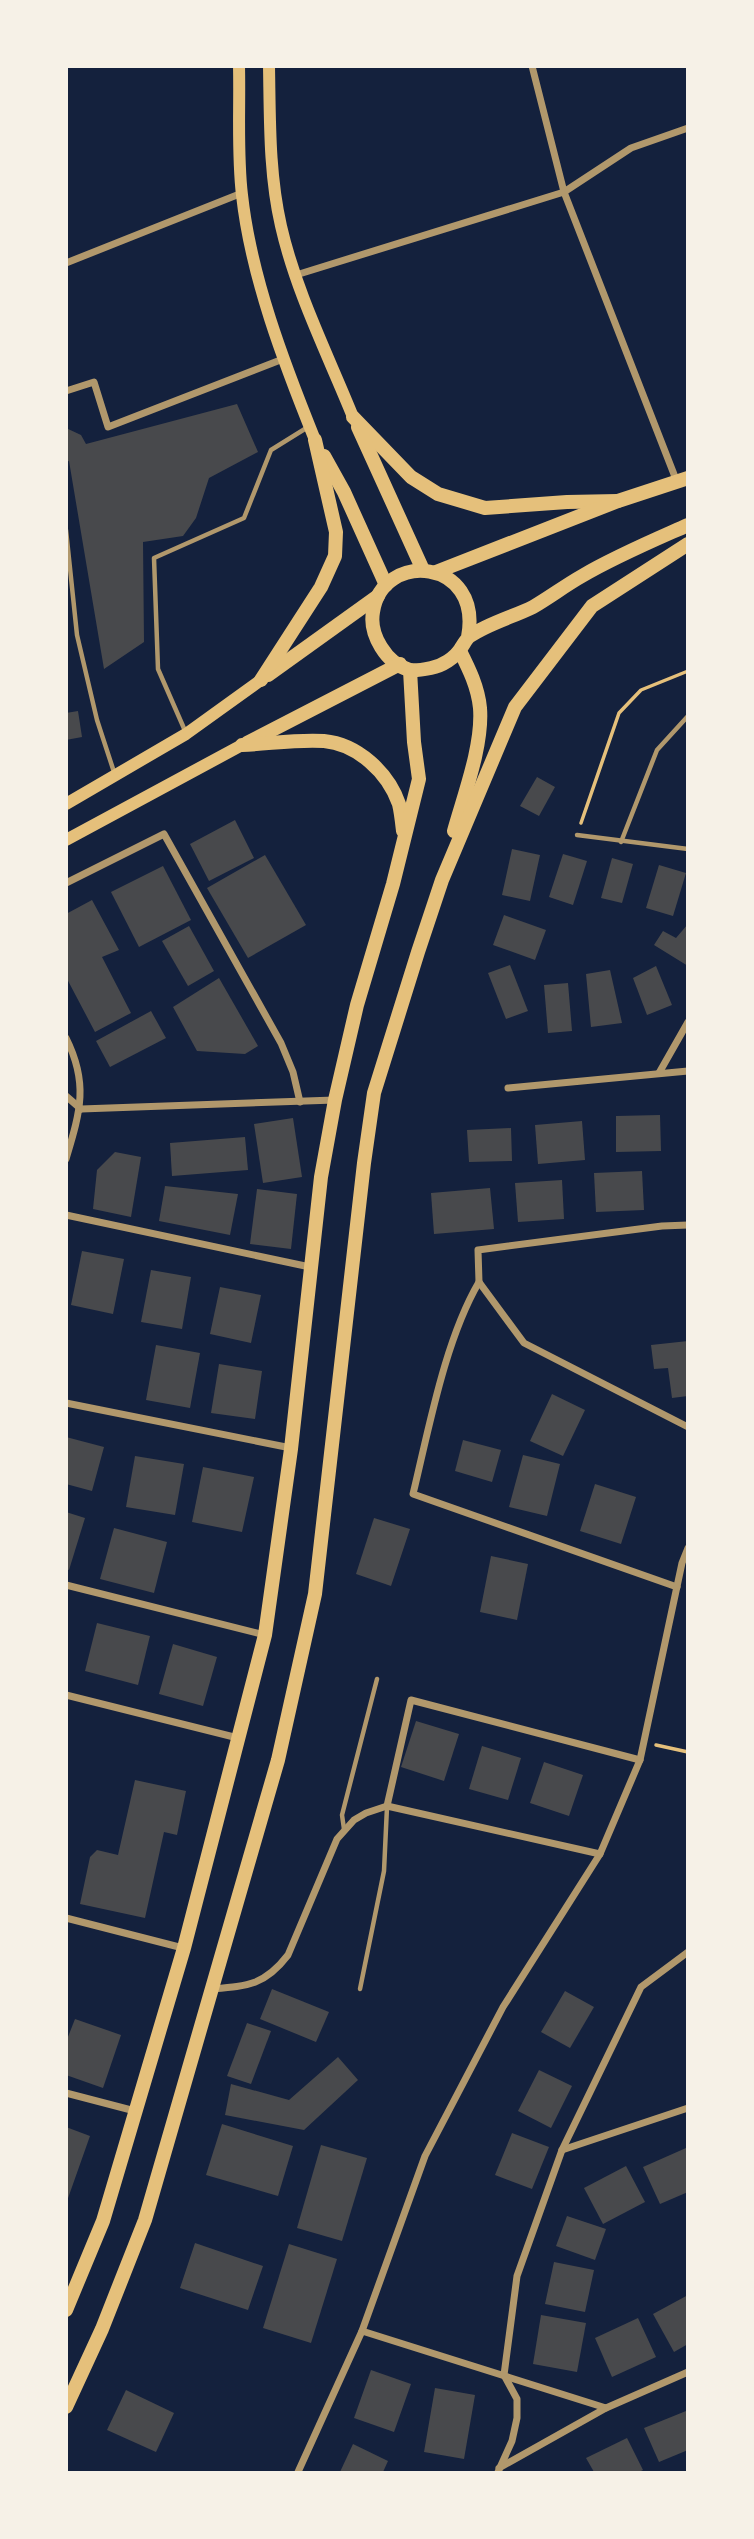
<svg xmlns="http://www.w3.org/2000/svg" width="754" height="2539" font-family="'Alegreya Sans',sans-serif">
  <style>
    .building { fill: #48494c }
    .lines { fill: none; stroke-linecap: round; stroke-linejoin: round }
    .path { stroke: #e5c07b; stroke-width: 3.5 }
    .service { stroke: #b1986c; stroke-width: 4.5 }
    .minor { stroke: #b1986c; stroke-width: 7 }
    .secondary { stroke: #e5c07b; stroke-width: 12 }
    .trunk { stroke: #e5c07b; stroke-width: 14 }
  </style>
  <rect width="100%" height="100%" fill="#14213d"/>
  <g class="building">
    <polygon points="237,404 258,452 209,478 196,518 183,536 143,542 144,642 104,669 69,461 66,462 66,428 81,435 86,444"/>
    <polygon points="78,711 82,737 66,740 66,713"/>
    <polygon points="537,777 555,787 539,816 520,806"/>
    <polygon points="235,820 254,858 209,881 190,844"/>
    <polygon points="512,849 540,855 530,901 502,895"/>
    <polygon points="563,854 587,861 573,905 549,897"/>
    <polygon points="265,855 306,925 248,958 207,888"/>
    <polygon points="612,858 633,864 622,903 601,898"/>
    <polygon points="659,865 686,873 673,916 646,908"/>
    <polygon points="163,866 191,920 139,947 111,892"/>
    <polygon points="92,900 119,950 102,957 131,1013 95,1032 66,977 66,914"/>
    <polygon points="504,915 546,930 535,960 493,945"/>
    <polygon points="688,924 688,966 654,945 663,931 676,938"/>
    <polygon points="189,926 214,971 188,986 162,941"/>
    <polygon points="510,965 528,1011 506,1019 488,973"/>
    <polygon points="656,966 672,1005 647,1015 633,978"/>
    <polygon points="610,970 622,1023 591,1027 586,974"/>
    <polygon points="219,978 258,1046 245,1054 197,1051 173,1007"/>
    <polygon points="568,983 572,1031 548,1033 544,985"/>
    <polygon points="151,1011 166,1038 110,1067 96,1041"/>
    <polygon points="660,1115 661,1151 616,1152 616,1116"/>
    <polygon points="293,1118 302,1177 263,1183 254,1124"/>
    <polygon points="582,1121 585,1160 538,1164 535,1125"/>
    <polygon points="511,1128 512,1161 469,1162 467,1130"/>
    <polygon points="245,1137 248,1170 172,1176 170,1143"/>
    <polygon points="115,1152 141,1157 131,1217 93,1209 97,1170"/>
    <polygon points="642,1171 644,1210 596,1212 594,1173"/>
    <polygon points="562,1180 564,1219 518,1222 515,1183"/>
    <polygon points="165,1186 238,1194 230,1235 159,1221"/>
    <polygon points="490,1188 494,1229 434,1234 431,1193"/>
    <polygon points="257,1189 297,1194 291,1249 250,1244"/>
    <polygon points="82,1251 124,1259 113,1314 71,1305"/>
    <polygon points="151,1270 191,1277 182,1329 141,1322"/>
    <polygon points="220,1287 261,1295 251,1343 210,1334"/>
    <polygon points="688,1341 688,1396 672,1398 668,1368 654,1369 651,1345"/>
    <polygon points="156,1345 200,1353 190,1408 146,1400"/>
    <polygon points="219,1364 262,1371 255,1419 211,1413"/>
    <polygon points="552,1394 585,1410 563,1456 530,1441"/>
    <polygon points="66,1437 104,1447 92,1491 66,1484"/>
    <polygon points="463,1440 501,1450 492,1482 455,1471"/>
    <polygon points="523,1455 560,1464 547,1516 509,1507"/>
    <polygon points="135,1456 184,1464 175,1515 126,1507"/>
    <polygon points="203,1467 254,1477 242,1532 192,1522"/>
    <polygon points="595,1484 636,1497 621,1544 580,1531"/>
    <polygon points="66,1512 85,1518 69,1570 66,1569"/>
    <polygon points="374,1518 410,1529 391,1586 356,1574"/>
    <polygon points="114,1528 167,1542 154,1593 100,1579"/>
    <polygon points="491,1556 528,1564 517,1620 480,1612"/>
    <polygon points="97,1623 150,1636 138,1685 85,1671"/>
    <polygon points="173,1644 217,1657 203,1706 159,1694"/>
    <polygon points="416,1721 459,1734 444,1781 401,1767"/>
    <polygon points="482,1746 521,1758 508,1800 469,1789"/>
    <polygon points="544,1762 583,1775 569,1816 530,1803"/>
    <polygon points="135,1780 186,1791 177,1835 164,1832 145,1918 80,1904 90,1857 97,1850 118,1855"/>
    <polygon points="272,1989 329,2012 316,2042 260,2019"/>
    <polygon points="565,1991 594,2007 570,2048 541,2032"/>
    <polygon points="75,2019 121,2035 103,2088 66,2075 66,2042"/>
    <polygon points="247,2023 271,2031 251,2084 227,2076"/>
    <polygon points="338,2057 358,2080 304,2130 225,2115 231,2084 289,2100"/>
    <polygon points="539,2070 572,2086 551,2128 518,2111"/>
    <polygon points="222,2124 293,2146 278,2196 206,2175"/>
    <polygon points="66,2127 90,2136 67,2201 66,2201"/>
    <polygon points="512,2133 549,2147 532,2189 495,2175"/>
    <polygon points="321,2145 367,2158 342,2241 297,2228"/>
    <polygon points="686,2148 688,2153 688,2192 660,2204 643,2167"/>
    <polygon points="626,2166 645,2202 603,2224 584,2188"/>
    <polygon points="567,2216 606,2229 595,2260 556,2246"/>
    <polygon points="195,2243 263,2266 248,2310 180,2288"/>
    <polygon points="289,2244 337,2259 311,2343 263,2328"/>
    <polygon points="554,2262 594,2270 585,2312 545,2304"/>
    <polygon points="688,2295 688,2344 674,2352 653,2314"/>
    <polygon points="541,2315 586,2323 577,2372 533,2364"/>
    <polygon points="638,2318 656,2357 612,2377 595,2338"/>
    <polygon points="371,2370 411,2384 394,2432 354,2418"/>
    <polygon points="435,2388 475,2395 464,2459 424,2452"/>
    <polygon points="126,2390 174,2413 156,2452 107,2430"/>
    <polygon points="686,2411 688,2450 659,2462 644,2428"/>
    <polygon points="627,2438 643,2470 639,2472 594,2472 586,2458"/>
    <polygon points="353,2444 388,2461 383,2472 340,2472"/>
  </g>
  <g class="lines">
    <g class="path">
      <polyline points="581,823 619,713 641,690 688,671"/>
      <polyline points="656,1745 688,1752"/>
    </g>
    <g class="service">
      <polyline points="66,530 77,635 97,720 114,772"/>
      <polyline points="186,733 158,669 154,558 244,518 271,450 308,427"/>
      <polyline points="577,835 688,849"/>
      <polyline points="621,842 657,750 688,716"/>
      <polyline points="344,1829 342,1815 377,1679"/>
      <polyline points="360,1989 384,1871 387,1807"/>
    </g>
    <g class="minor">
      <polyline points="532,66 564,192 677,482"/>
      <polyline points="66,263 242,193"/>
      <polyline points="296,275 564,192 631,148 688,128"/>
      <polyline points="66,391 94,382 108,427 283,359"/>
      <polyline points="66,883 164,834 281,1043 293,1072 300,1102"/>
      <path d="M66,1038C89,1084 80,1112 66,1159"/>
      <polyline points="659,1073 688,1022"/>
      <polyline points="508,1088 688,1071"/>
      <polyline points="66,1096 81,1109"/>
      <polyline points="81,1109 335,1100"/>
      <polyline points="66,1215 310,1267"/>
      <polyline points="688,1225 662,1226 478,1250 479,1282 524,1343 688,1427"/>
      <path d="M479,1282C445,1340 429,1428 413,1494L677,1587"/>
      <polyline points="66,1403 291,1448"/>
      <polyline points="66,1585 265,1635"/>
      <polyline points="66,1695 238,1738"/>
      <polyline points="387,1806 411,1700 640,1760"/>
      <polyline points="66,1918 183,1948"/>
      <path d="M212,1989C248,1986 265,1985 288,1955L337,1839L354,1820L366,1813L387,1806L600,1854"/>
      <polyline points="66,2093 135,2111"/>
      <polyline points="562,2150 688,2108"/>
      <polyline points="362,2331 606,2408 688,2372"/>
      <polyline points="499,2468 606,2408"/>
      <polyline points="298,2472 362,2331 425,2156 503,2007 600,1854 640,1760 682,1563 688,1548"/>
      <polyline points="498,2472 512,2441 517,2418 517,2399 504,2375 517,2276 562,2150 641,1987 688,1952"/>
    </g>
    <g class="secondary">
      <path d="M239,66C240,109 237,153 242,195C251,277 284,363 315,440"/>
      <path d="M269,66C270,120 269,174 281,226C296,292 328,355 353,417"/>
      <polyline points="66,804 186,734 261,680"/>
      <polyline points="66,840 242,745"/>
    </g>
    <g class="trunk">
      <polyline points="353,417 411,477 438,494 485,508 567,502 618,501"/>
      <polyline points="358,427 423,570"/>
      <polyline points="324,456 344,492 386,585"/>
      <polyline points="436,572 618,501 688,478"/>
      <path d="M468,637C483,558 382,550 373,612C369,634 386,664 410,670C415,671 426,669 431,668C442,666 455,658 461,648C464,644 466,639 470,636C489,623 513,617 533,607C550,597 566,585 582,576C616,556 652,541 688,525"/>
      <polyline points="268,675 378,596"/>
      <polyline points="261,680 321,587 335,556 336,532 315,440"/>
      <polyline points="247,743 400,664"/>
      <path d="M242,745C269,744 297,739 324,741C357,744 388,772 399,804C401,812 402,822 403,831"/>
      <path d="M454,831C464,795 483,745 480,708C478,687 469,669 460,651"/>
      <polyline points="66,2310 103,2221 184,1948 265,1635 291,1449 321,1177 335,1100 357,1005 393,884 419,779 414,742 410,670"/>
      <polyline points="66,2407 102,2329 145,2220 278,1760 315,1594 364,1163 374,1093 418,952 442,880 515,707 592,606 688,544"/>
    </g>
  </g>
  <rect width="754" height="2539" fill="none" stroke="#f6f1e7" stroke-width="136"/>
</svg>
